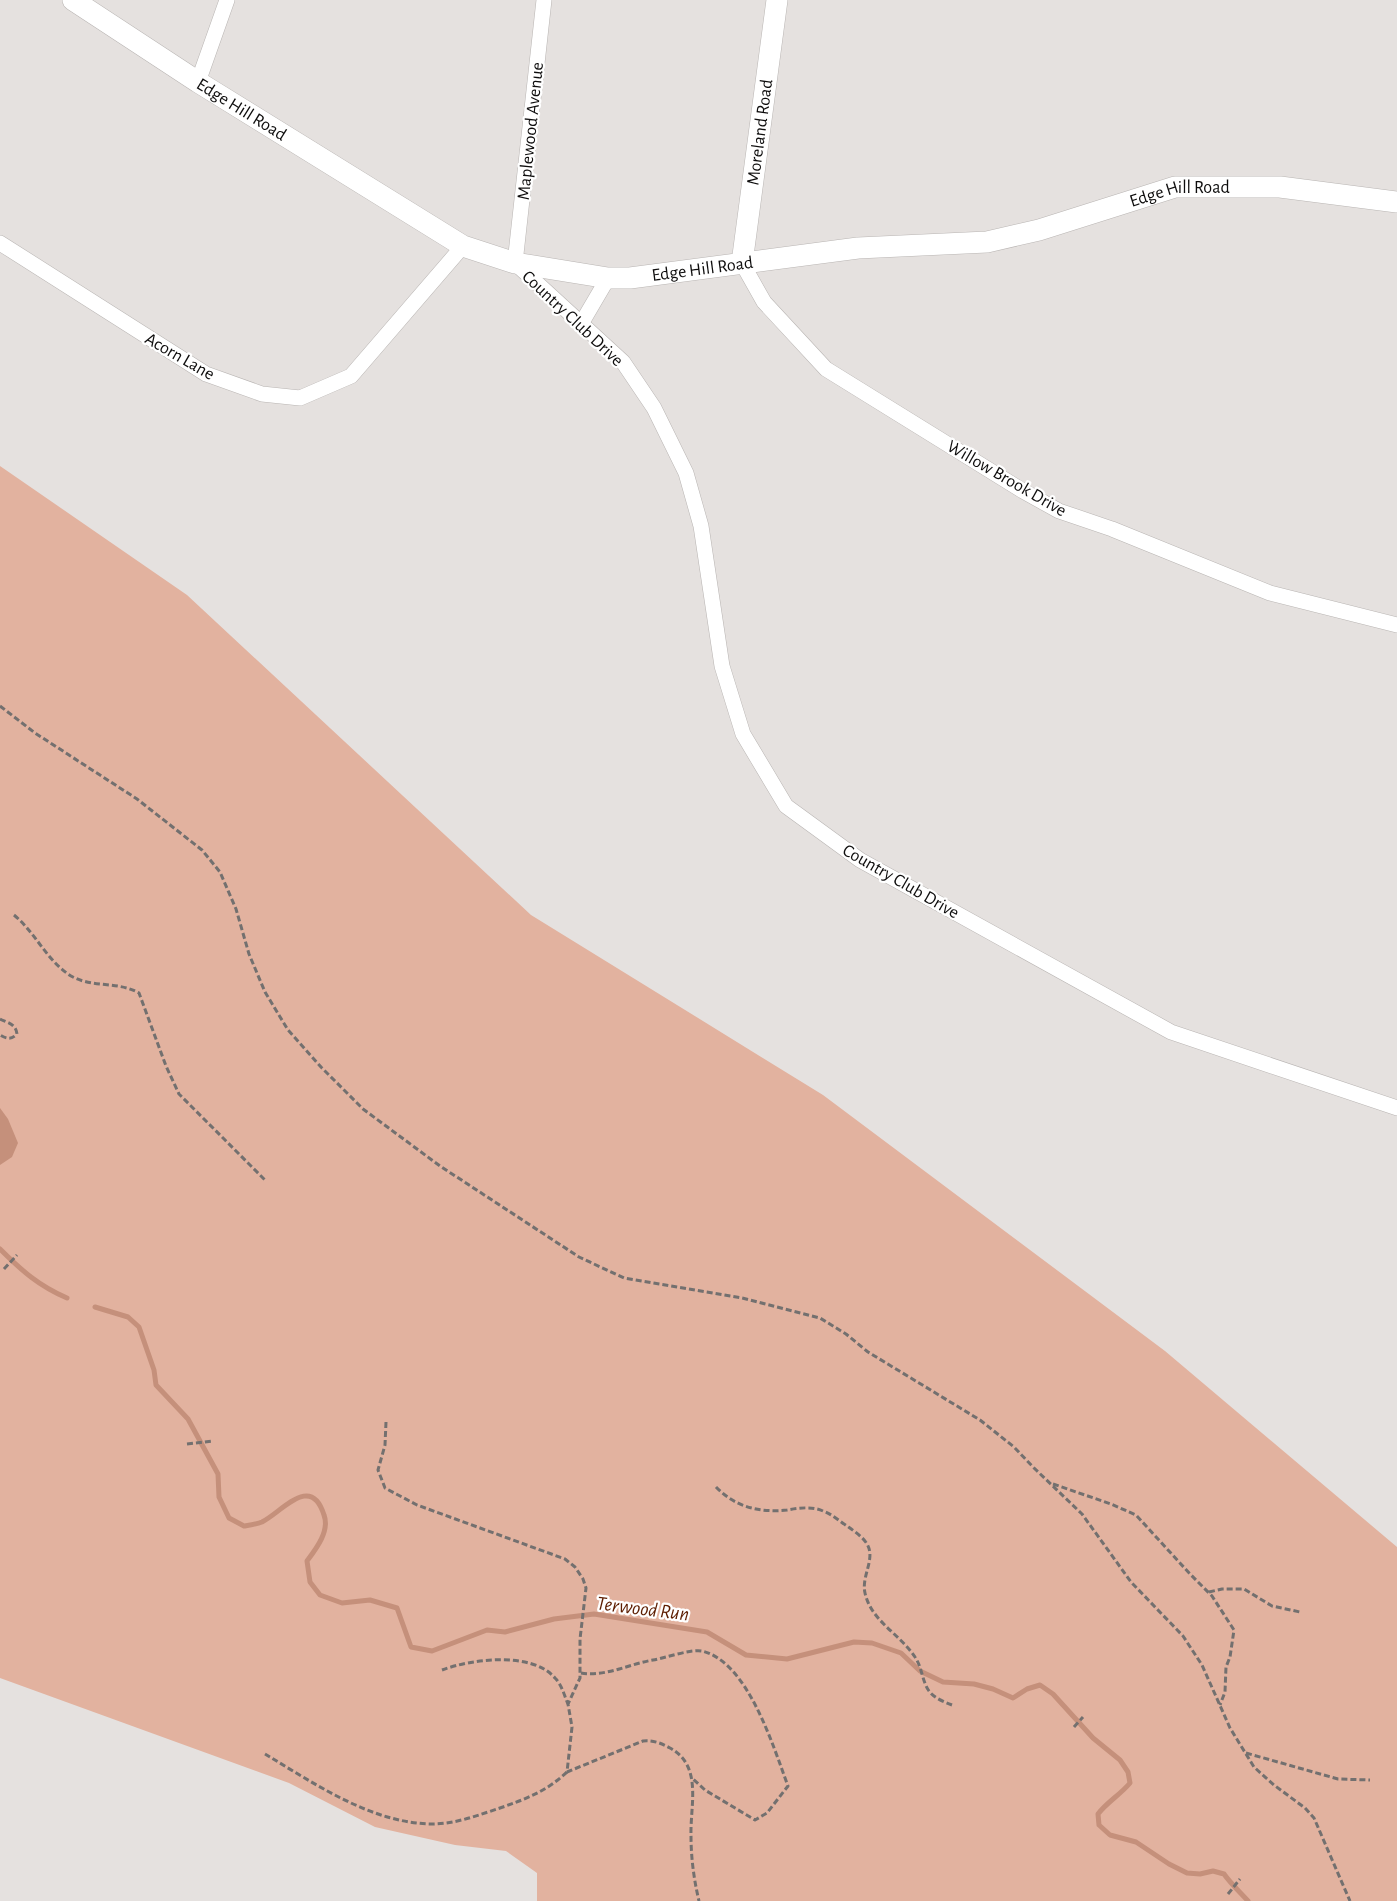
<svg xmlns="http://www.w3.org/2000/svg" width="1397" height="1901" font-family="'Alegreya Sans',sans-serif">
  <style>
    .green { fill: #e2b29f }
    .water { fill: #c5907b }
    .lines { fill: none; stroke-linecap: round; stroke-linejoin: round }
    .stream { stroke: #c5907b; stroke-width: 5 }
    .street-casing { stroke: #b9b5b3; stroke-width: 16 }
    .secondary-casing { stroke: #b9b5b3; stroke-width: 22 }
    .path { stroke: #73706f; stroke-width: 3; stroke-dasharray: 6 3; stroke-linecap: butt }
    .street { stroke: #fff; stroke-width: 15 }
    .secondary { stroke: #fff; stroke-width: 21 }
    .labels { text-anchor: middle; stroke-width: 4.5; stroke-linejoin: round; paint-order: stroke }
    .street-label { font-size: 18px; fill: #0e0d0d; stroke: #fff }
    .water-label { font-size: 20px; font-style: italic; fill: #5d1d00; stroke: #fff }
  </style>
  <rect width="100%" height="100%" fill="#e5e1df"/>
  <polygon class="green" points="0,466 187,595 531,915 823,1095 1165,1351 1397,1547 1397,1901 537,1901 537,1873 506,1851 455,1845 375,1827 289,1783 0,1678"/>
  <polygon class="water" points="0,1108 8,1119 18,1143 12,1157 0,1165"/>
  <g class="lines">
    <g class="stream">
      <path d="M0,1249C22,1271 39,1286 67,1298"/>
      <path d="M95,1307L128,1317L139,1327L154,1370L156,1385L188,1419L218,1474L219,1497L229,1518L244,1526C250,1525 257,1524 262,1522C282,1512 311,1473 324,1515C330,1531 316,1549 307,1561L310,1582L320,1595L342,1603L370,1600L397,1608L411,1647L432,1651L487,1630L505,1632L554,1619L594,1614L707,1632L746,1655L787,1659L854,1642L872,1643L901,1653L920,1671L943,1682L974,1684L993,1689L1013,1698L1027,1689L1040,1685L1053,1694L1093,1738L1120,1760L1128,1772L1130,1783C1120,1795 1107,1802 1098,1814L1099,1825L1110,1835L1136,1842L1169,1864L1187,1873L1200,1874L1213,1871L1224,1874C1231,1884 1240,1892 1248,1901"/>
    </g>
    <g class="street-casing">
      <g id="street">
        <polyline points="544,0 515,263 623,362 654,408 686,473 701,526 722,666 743,734 786,806 860,860 1171,1032 1397,1108"/>
        <polyline points="198,82 227,0"/>
        <polyline points="0,243 206,374 262,394 300,398 351,376 463,246"/>
        <polyline points="742,263 764,302 826,369 1023,491 1059,511 1112,529 1270,593 1397,625"/>
        <polyline points="581,324 608,278"/>
      </g>
    </g>
    <g class="secondary-casing">
      <g id="secondary">
        <path id="s1" d="M73,0L198,82L463,246L515,263L608,278H630L858,248L987,242L1039,230L1175,187H1280L1397,202"/>
        <path id="s2" d="M742,263L777,0"/>
      </g>
    </g>
    <g class="path">
      <polyline points="0,706 35,733 137,799 202,850 220,872 236,909 249,954 265,992 288,1030 321,1067 363,1109 440,1166 579,1257 624,1278 742,1298 820,1318 846,1334 868,1352 980,1420 1014,1447 1033,1467 1082,1514 1131,1582 1183,1636 1202,1665 1230,1728 1254,1767 1274,1785 1305,1808 1314,1818 1350,1901"/>
      <path d="M14,915C36,933 46,960 71,976C92,988 118,981 139,993L166,1066L179,1094L265,1180"/>
      <path d="M0,1019C8,1023 16,1024 17,1034C11,1040 7,1039 0,1035"/>
      <polyline points="4,1269 17,1255"/>
      <path d="M386,1422L385,1445L378,1470L385,1488L417,1505L565,1559L575,1567L583,1579L586,1588L580,1639V1678L568,1704L572,1727L567,1772L643,1741C653,1740 661,1743 670,1748C703,1766 690,1805 691,1836C691,1858 694,1880 699,1901"/>
      <polyline points="187,1444 213,1441"/>
      <polyline points="1053,1484 1111,1504 1136,1515 1190,1574 1212,1596 1234,1630 1230,1657 1226,1667 1225,1692 1220,1705"/>
      <path d="M716,1487C735,1507 760,1513 787,1510C799,1508 812,1506 823,1511C832,1514 839,1521 847,1526C854,1531 863,1537 867,1544C876,1559 861,1576 865,1593C871,1621 900,1634 915,1657C922,1667 922,1681 929,1691C934,1698 944,1702 952,1705"/>
      <polyline points="1209,1592 1222,1589 1244,1589 1272,1606 1300,1612"/>
      <path d="M442,1670C471,1659 532,1651 555,1678C562,1685 564,1695 568,1704"/>
      <path d="M581,1673C606,1677 629,1664 653,1660C665,1658 690,1649 702,1651C748,1662 773,1746 788,1786L767,1813L755,1820L705,1790L693,1779"/>
      <polyline points="1074,1727 1083,1717"/>
      <polyline points="1246,1753 1338,1779 1370,1780"/>
      <path d="M265,1754C315,1784 373,1824 433,1824C455,1824 479,1815 500,1808C526,1799 547,1791 567,1772"/>
      <polyline points="1228,1894 1240,1879"/>
    </g>
    <use href="#street" class="street"/>
    <use href="#secondary" class="secondary"/>
  </g>
  <g class="labels">
    <g class="street-label">
      <text dy="6" stroke="none"><textPath href="#s1" startOffset="201">Edge Hill Road</textPath></text>
      <text transform="translate(530 131) rotate(-84)" y="6">Maplewood Avenue</text>
      <text dy="6" stroke="none"><textPath href="#s2" startOffset="132">Moreland Road</textPath></text>
      <text dy="6" stroke="none"><textPath href="#s1" startOffset="1191">Edge Hill Road</textPath></text>
      <text dy="6" stroke="none"><textPath href="#s1" startOffset="705">Edge Hill Road</textPath></text>
      <text transform="translate(573 318) rotate(43)" y="6">Country Club Drive</text>
      <text transform="translate(180 356) rotate(30)" y="6">Acorn Lane</text>
      <text transform="translate(1007 478) rotate(30)" y="6">Willow Brook Drive</text>
      <text transform="translate(901 881) rotate(30)" y="6">Country Club Drive</text>
    </g>
    <g class="water-label">
      <text transform="translate(643 1608) rotate(7)" y="7">Terwood Run</text>
    </g>
  </g>
</svg>
